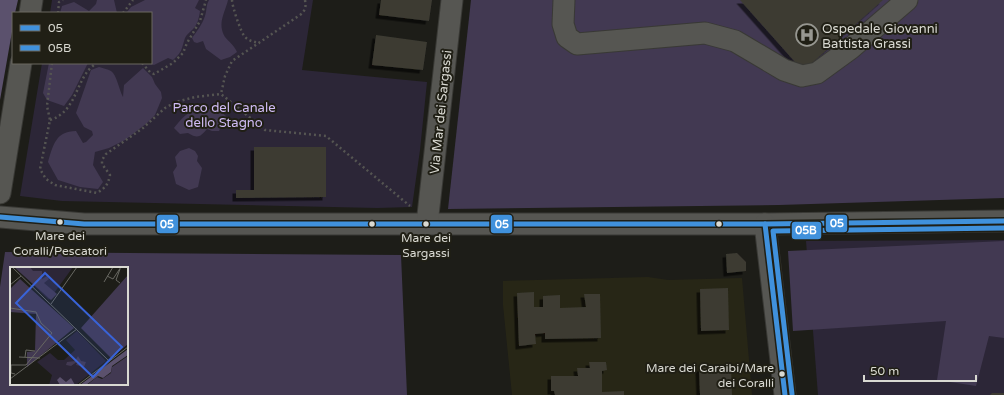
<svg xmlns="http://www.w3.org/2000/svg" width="1004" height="395" font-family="'Varela Round',sans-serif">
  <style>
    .built { fill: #272616 }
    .green { fill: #2c2637 }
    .forest { fill: #423952; fill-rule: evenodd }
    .water { fill: #5b516d }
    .building { fill: #3c3b32; filter: url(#shadow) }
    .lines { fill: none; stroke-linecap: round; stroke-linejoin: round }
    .minor-casing { stroke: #393935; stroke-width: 23 }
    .path { stroke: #555552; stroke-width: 2.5; stroke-dasharray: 2 3; stroke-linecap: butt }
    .minor { stroke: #565652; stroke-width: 21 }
    .bus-1-casing { stroke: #201f15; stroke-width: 8 }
    .bus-2-casing { stroke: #201f15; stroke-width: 8 }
    .bus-1 { stroke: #4091dc; stroke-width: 5 }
    .bus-2 { stroke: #4091dc; stroke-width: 5 }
    .bus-dot { fill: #d9d9d2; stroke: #201f15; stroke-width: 1.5 }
    .labels { text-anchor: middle; stroke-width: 4; stroke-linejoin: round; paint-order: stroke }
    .bus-label { font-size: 12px; fill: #d9d9d2; stroke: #201f15 }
    .poi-label { font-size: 13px; fill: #d9d9d2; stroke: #201f15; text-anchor: start }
    .park-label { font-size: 13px; fill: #cfbbf4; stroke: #201f15 }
    .street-label { font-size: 13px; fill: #d9d9d2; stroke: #201f15 }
    .inset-road { fill: none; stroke: #686862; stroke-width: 1 }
    .view { fill: #3963d7; fill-opacity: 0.15; stroke: #3963d7; stroke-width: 2 }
    .inset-edge { fill: none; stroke: #d9d9d2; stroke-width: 2 }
    .line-badge { stroke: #201f15; stroke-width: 1.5 }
    .badge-label { font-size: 11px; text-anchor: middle; font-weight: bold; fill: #fff }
  </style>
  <defs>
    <filter id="shadow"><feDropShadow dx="-3.5" dy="3.5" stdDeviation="0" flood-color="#0009"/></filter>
  </defs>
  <rect width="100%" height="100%" fill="#1d1d18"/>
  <polygon class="built" points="648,277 668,280 742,278 752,395 512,395 503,305 503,281"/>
  <g class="green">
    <polygon points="52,0 313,0 302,70 427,82 420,150 412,207 377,208 62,201 20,196 42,63 151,63 151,13 50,13"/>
    <polygon points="1004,240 1004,395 818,395 806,241"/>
  </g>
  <g class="forest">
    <polygon points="97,0 114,0 117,13 60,13 62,6 74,2 89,11 96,4"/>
    <path d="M145,0H199L195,8L200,11C199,19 197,26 191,31C189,33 186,35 185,38C181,50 183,51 173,60L168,58L154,65L147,63H151V13L127,12L131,7Z"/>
    <path d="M209,0H228C225,13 217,23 225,37C229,42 234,45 237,52L230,57L221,60L206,49L203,41L197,43L194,42L192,38C197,31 202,25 205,16C207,10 206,5 209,0Z"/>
    <polygon points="471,0 1004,0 1004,198 779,205 448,209"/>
    <polygon points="49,63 88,63 72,95 64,106 47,100 43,93"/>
    <path d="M99,67C102,68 108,69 111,71C117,75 119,90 123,97L124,85L143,68L152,77L155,84L161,92L162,98L155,115L147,123L125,140L109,148L95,152L93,165L103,182L98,189L80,187L58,180L48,162C53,145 56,131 76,131L83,143L86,142L93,135L92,131L84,127L76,113L91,70Z"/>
    <path d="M213,107H219L220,111L226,116L219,131H212L207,129C200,137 198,139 188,133L180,134L174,128C180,120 188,111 198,109C203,113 208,110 213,107Z"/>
    <polygon points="189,148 195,151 198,156 197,161 202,168 198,187 189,190 176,184 173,172 177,166 175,157 180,151"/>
    <polygon points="1004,241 1004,338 989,336 976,386 937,380 946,321 793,331 788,251"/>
    <path d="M5,252L401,255L407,395H0V287ZM11,268H127V384H11Z"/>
  </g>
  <polygon class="water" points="0,0 18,0 15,13 13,13 13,26 0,100"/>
  <g class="building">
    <polygon points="381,0 432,0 429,21 379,15"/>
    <polygon points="740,0 883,0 803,71"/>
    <polygon points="376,35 427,42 423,70 372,65"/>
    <polygon points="254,147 326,147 326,197 236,198 236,190 254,190"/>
    <polygon points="737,253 746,262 746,271 727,273 726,254"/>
    <polygon points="728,288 729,330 701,331 700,289"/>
    <polygon points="534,292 534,307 543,307 543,296 560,295 560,308 586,307 584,294 600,294 601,338 545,339 545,333 535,334 536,344 519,346 517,293"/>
    <polygon points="589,362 606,362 607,370 602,371 602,392 624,391 624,395 555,395 554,391 551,391 551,376 578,376 577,368 590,368"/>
    <polygon points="731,367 732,395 700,395 699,368"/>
    <polygon points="992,393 1004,393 1004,395 990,395"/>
  </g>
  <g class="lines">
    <g class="minor-casing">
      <g id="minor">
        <polyline points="564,0 563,24 567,37 577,44 705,33 735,41 784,70 802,76 817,73 850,49 907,0"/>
        <polyline points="30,13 32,0"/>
        <polyline points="0,193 21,63"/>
        <polyline points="0,217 84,224 765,224 1004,221"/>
        <polyline points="427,224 452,0"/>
        <polyline points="765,224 785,395"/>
      </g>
    </g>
    <g class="path">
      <path d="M232,0C232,6 241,33 245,37C249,41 254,42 260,43"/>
      <path d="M305,0C306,7 306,10 300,15L232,61L225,76L221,94L265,130L326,136L410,206"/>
      <polyline points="58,13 59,2 63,0"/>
      <polyline points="123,13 133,0"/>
      <path d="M52,63L47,106L50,120L40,169L46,179L55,185L97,193C105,188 108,185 110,175L102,164V160L106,154L143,128L165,108L176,102L195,97L221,94"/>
      <polyline points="142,63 150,72 154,74 173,63 183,53 187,43 200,21 206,0"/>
      <path d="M50,120C73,113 75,89 87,72C89,69 93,66 96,63"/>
    </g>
    <use href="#minor" class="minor"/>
    <g class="bus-1-casing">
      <g id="bus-1">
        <polyline points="0,217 84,224 765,224 1004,221"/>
        <polyline points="765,224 785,395"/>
      </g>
    </g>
    <g class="bus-2-casing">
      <polyline id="bus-2" points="792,394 773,231 1004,228"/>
    </g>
    <use href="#bus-1" class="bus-1"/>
    <use href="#bus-2" class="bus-2"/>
  </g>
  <defs>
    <g id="hospital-ring" transform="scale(1.15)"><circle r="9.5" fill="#201f15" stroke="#979791" stroke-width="1.5"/><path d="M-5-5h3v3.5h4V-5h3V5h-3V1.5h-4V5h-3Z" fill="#979791"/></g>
  </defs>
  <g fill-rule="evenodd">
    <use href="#hospital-ring" x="807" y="35"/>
  </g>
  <g class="bus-dot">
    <circle cx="60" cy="222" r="3.5"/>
    <circle cx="372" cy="224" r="3.5"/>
    <circle cx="426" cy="224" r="3.5"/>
    <circle cx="719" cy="224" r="3.5"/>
    <circle cx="782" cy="374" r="3.5"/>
  </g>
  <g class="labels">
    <g class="bus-label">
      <text x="60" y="240">Mare dei<tspan x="60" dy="15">Coralli/Pescatori</tspan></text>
      <text x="426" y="242">Mare dei<tspan x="426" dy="15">Sargassi</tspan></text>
      <text x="774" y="372" text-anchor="end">Mare dei Caraibi/Mare<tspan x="774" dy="15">dei Coralli</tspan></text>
    </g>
    <g class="poi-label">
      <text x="822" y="33">Ospedale Giovanni<tspan x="822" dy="15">Battista Grassi</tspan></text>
    </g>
    <g class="park-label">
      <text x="224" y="112">Parco del Canale<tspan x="224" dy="15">dello Stagno</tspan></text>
    </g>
    <g class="street-label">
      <text transform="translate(440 112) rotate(-84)" y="5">Via Mar dei Sargassi</text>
    </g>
  </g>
  <g transform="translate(10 267)">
    <rect width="118" height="118" fill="#1d1d18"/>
    <path d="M5,0H63L39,33ZM67,64L96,94L66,118H39L42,108L27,95L40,86L48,93H54L65,83L56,73Z" fill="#2c2637"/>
    <path d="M4,0H20L23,4H32V12L37,9L39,12L34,16L47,27L41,33ZM118,8V77L101,91L71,61ZM10,12L64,61L17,100V85L25,84L26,47L0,45V22ZM68,89L71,94L76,95L74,100L66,98L68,94L61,99L56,98L57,95L65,94ZM118,89V118H77L87,110L92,112L101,106L102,100Z" fill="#423952"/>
    <path d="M118,82V88L102,99L101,105L93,111L88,109L76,118H70ZM50,110L56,115L61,111L65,118H50L47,113Z" fill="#5b516d"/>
    <path class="inset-road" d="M2,0L99,94M97,9L103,12L111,0M94,15L103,0M110,16L106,13L110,2M0,18L11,9M41,37L67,0M0,41L26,45L31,56L42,66L16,98H0M9,90L30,91M15,90L16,83L25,84M1,98V106L5,107M0,112L67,62M68,118L118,80"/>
    <path class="view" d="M35,6L112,80L83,110L6,36Z"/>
    <rect width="118" height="118" class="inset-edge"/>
  </g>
  <g class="line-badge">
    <rect x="825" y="214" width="23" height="19" rx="4" fill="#4091dc"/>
    <rect x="156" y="214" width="23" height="20" rx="4" fill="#4091dc"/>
    <rect x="490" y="214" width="23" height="20" rx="4" fill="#4091dc"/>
    <rect x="791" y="221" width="31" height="19" rx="4" fill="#4091dc"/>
  </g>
  <g class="badge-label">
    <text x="837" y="227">05</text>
    <text x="167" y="228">05</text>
    <text x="502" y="228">05</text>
    <text x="806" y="234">05B</text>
  </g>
  <rect x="12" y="12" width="140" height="52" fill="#201f15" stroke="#6a6961"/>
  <rect x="20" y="25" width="20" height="6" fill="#4091dc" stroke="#6a6961"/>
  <text x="48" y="32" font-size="12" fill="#d9d9d2">05</text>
  <rect x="20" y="45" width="20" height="6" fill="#4091dc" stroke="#6a6961"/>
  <text x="48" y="52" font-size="12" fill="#d9d9d2">05B</text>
  <path d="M864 375v6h112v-6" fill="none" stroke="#d9d9d2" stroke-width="2"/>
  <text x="870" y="375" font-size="12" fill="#d9d9d2" stroke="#201f15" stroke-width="3" paint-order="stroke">50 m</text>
</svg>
